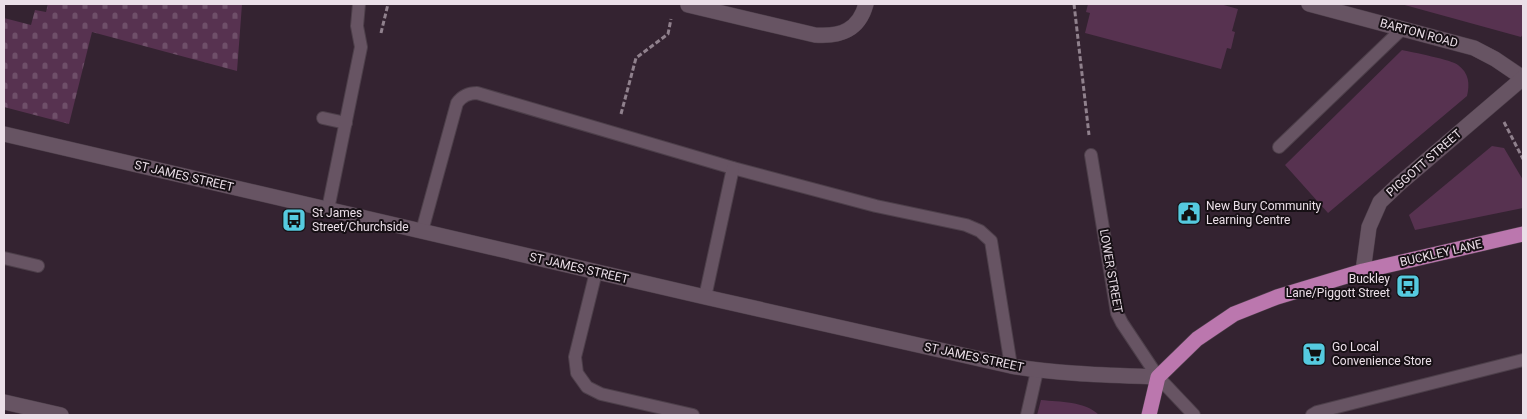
<svg xmlns="http://www.w3.org/2000/svg" width="1527" height="419" font-family="Roboto,sans-serif">
  <style>
    .green { fill: #573250 }
    .cemetery { fill: url(#cemetery-stones) }
    .lines { fill: none; stroke-linecap: round; stroke-linejoin: round }
    .lane-casing { stroke: #4d3f4a; stroke-width: 14 }
    .street-casing { stroke: #4d3f4a; stroke-width: 16 }
    .primary-casing { stroke: #4d3f4a; stroke-width: 16 }
    .path { stroke: #90818d; stroke-width: 3; stroke-dasharray: 5 2.5; stroke-linecap: butt }
    .lane { stroke: #675463; stroke-width: 12 }
    .street { stroke: #675463; stroke-width: 15 }
    .primary { stroke: #bb77ae; stroke-width: 15 }
    .labels { text-anchor: middle; stroke-width: 4; stroke-linejoin: round; paint-order: stroke }
    .street-label { font-size: 12px; fill: #ebdfe8; stroke: #171015 }
    .poi-label { font-size: 12px; fill: #ebdfe8; stroke: #171015; text-anchor: start }
  </style>
  <defs>
    <pattern id="cemetery-stones" width="16" height="16" patternUnits="userSpaceOnUse" patternTransform="scale(1.25)"><rect width="16" height="16" fill="#573250"/><path d="M2 7V4a2 2 0 0 1 4 0v3zM10 15v-3a2 2 0 0 1 4 0v3z" fill="#6f4f69"/></pattern>
  </defs>
  <rect width="100%" height="100%" fill="#342331"/>
  <g class="green">
    <polygon points="1088,4 1220,4 1238,9 1232,31 1235,32 1231,49 1227,48 1221,69 1085,33 1090,13 1086,12"/>
    <polygon points="1401,4 1523,4 1523,34 1521,37"/>
    <path d="M1402,50C1411,52 1453,60 1458,65C1469,73 1470,84 1467,96L1328,213L1285,165Z"/>
    <polygon points="1492,146 1504,148 1523,180 1523,208 1415,230 1409,215"/>
    <path d="M1041,400C1060,402 1085,401 1099,415H1037Z"/>
  </g>
  <polygon class="cemetery" points="48,4 242,4 237,71 92,32 69,124 4,107 4,18 31,25 35,10 46,12"/>
  <g class="lines">
    <g class="lane-casing">
      <g id="lane">
        <polyline points="323,118 346,123"/>
        <polyline points="1279,147 1402,29"/>
        <polyline points="1091,155 1117,313 1122,323 1158,377 1194,415"/>
        <polyline points="328,209 361,47 357,26 359,4"/>
        <path d="M422,231L457,103C462,96 469,93 477,93L733,168L876,206L966,225L980,231L991,241L1011,366"/>
        <polyline points="4,258 38,266"/>
        <polyline points="596,272 575,357 577,373 587,387 601,394 693,415"/>
        <polyline points="705,297 733,168"/>
        <polyline points="1027,415 1037,371"/>
        <polyline points="1312,415 1317,412 1523,360"/>
      </g>
    </g>
    <g class="street-casing">
      <g id="street">
        <polyline points="1309,4 1474,48 1495,59 1523,78"/>
        <path d="M688,5L815,35C841,37 859,30 866,4"/>
        <path d="M4,134L705,297L1011,366C1059,374 1108,375 1158,377"/>
        <polyline points="1363,271 1369,227 1380,202 1399,184 1523,78"/>
        <polyline points="4,402 61,415"/>
      </g>
    </g>
    <g class="primary-casing">
      <polyline id="primary" points="1149,415 1158,377 1197,339 1234,314 1277,297 1363,271 1523,234"/>
    </g>
    <g class="path">
      <polyline points="1074,4 1089,135"/>
      <polyline points="381,33 388,4"/>
      <polyline points="621,114 636,58 668,34 671,19"/>
      <polyline points="1504,122 1523,159"/>
    </g>
    <use href="#lane" class="lane"/>
    <use href="#street" class="street"/>
    <use href="#primary" class="primary"/>
  </g>
  <defs>
    <g id="civic-square" transform="scale(1.25)"><rect x="-9" y="-9" width="18" height="18" rx="4" fill="#55cadf" stroke="#171015"/><path d="M-.6-6.5H3V-4.5H.6V-3L4-1V1h2V6H-6V1h2V-1L-.6-3ZM-1.2 2.5V6h2.4V2.5Z" fill="#111"/></g>
    <g id="bus-square" transform="scale(1.25)"><rect x="-9" y="-9" width="18" height="18" rx="4" fill="#55cadf" stroke="#171015"/><path d="M-5-6H5V4H4V6H2V4H-2V6H-4V4H-5ZM-3.5-4V0h7V-4ZM-3.5 1.2v1.5H-2V1.2ZM2 1.2v1.5H3.5V1.2Z" fill="#111"/></g>
    <g id="supermarket-square" transform="scale(1.25)"><rect x="-9" y="-9" width="18" height="18" rx="4" fill="#55cadf" stroke="#171015"/><path d="M-6-5.5h2.5l.6 2H6L4.5 2H-2.5L-4.4-4H-6ZM-1.5 3.2a1.3 1.3 0 1 0 .1 0ZM3 3.2a1.3 1.3 0 1 0 .1 0Z" fill="#111"/></g>
  </defs>
  <g fill-rule="evenodd">
    <use href="#civic-square" x="1189" y="213"/>
    <use href="#bus-square" x="294" y="220"/>
    <use href="#bus-square" x="1408" y="286"/>
    <use href="#supermarket-square" x="1314" y="354"/>
  </g>
  <g class="labels">
    <g class="street-label">
      <text transform="translate(1419 33) rotate(15)" y="4">BARTON ROAD</text>
      <text transform="translate(1424 163) rotate(-41)" y="4">PIGGOTT STREET</text>
      <text transform="translate(184 176) rotate(13)" y="4">ST JAMES STREET</text>
      <text transform="translate(1441 253) rotate(-13)" y="4">BUCKLEY LANE</text>
      <text transform="translate(579 268) rotate(13)" y="4">ST JAMES STREET</text>
      <text transform="translate(1111 271) rotate(80)" y="4">LOWER STREET</text>
      <text transform="translate(974 357) rotate(12)" y="4">ST JAMES STREET</text>
    </g>
    <g class="poi-label">
      <text x="1206" y="210">New Bury Community<tspan x="1206" dy="14">Learning Centre</tspan></text>
      <text x="312" y="217">St James<tspan x="312" dy="14">Street/Churchside</tspan></text>
      <text x="1390" y="283" text-anchor="end">Buckley<tspan x="1390" dy="14">Lane/Piggott Street</tspan></text>
      <text x="1332" y="351">Go Local<tspan x="1332" dy="14">Convenience Store</tspan></text>
    </g>
  </g>
  <rect width="1527" height="419" fill="none" stroke="#ebdfe8" stroke-width="10"/>
</svg>
